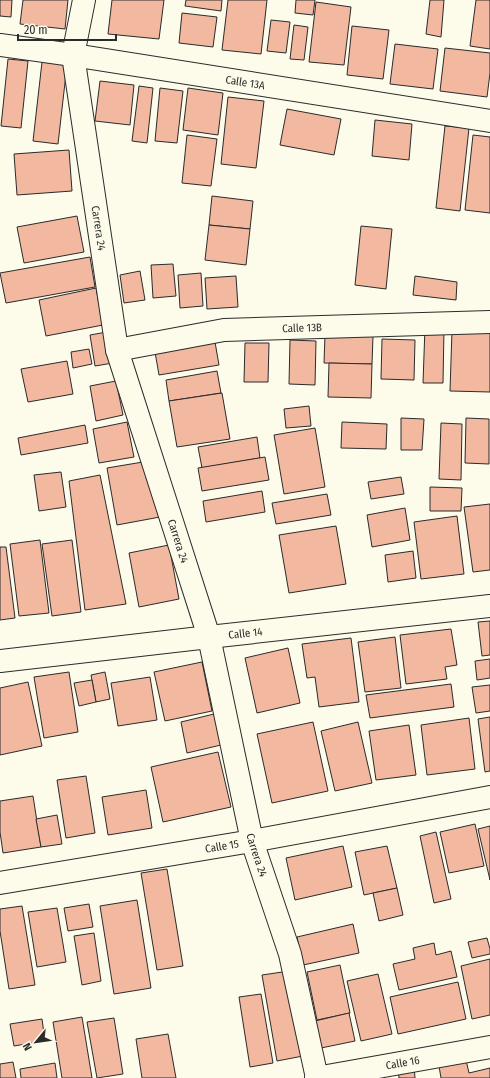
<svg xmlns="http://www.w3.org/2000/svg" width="490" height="1078" font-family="'Fira Sans Condensed',sans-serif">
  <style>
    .building { fill: #f2b8a0; stroke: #2b2b2b }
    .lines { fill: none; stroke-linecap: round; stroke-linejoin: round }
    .street-casing { stroke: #2b2b2b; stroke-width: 24 }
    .street { stroke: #fdfbea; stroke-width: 22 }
    .labels { text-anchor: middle; stroke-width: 3; stroke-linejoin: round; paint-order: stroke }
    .street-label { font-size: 11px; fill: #2b2b2b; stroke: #fdfbea }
  </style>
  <rect width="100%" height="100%" fill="#fdfbea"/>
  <g class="building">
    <polygon points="0,0 12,0 11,17 0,16"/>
    <polygon points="23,0 68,0 65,29 20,24"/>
    <polygon points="112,0 164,0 159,39 108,34"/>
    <polygon points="186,0 222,0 221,11 185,6"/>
    <polygon points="228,0 267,0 261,54 222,50"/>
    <polygon points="296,0 315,0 313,15 295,13"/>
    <polygon points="430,0 444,0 441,37 426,34"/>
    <polygon points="476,0 490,0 490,49 470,46"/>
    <polygon points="316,2 351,7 344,65 309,62"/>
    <polygon points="182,13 217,17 213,47 179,43"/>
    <polygon points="271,20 290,22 286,53 267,51"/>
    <polygon points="294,25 308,27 304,60 290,59"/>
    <polygon points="352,26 389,30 383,79 347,75"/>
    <polygon points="395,44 438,49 433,89 390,84"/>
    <polygon points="445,48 490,53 490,73 487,97 440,91"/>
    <polygon points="8,59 28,61 21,128 1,126"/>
    <polygon points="42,62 67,65 58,144 33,141"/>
    <polygon points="100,81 134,85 130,125 95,121"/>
    <polygon points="139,86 153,88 147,143 132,141"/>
    <polygon points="160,88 183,91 177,143 155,141"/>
    <polygon points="188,88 223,93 218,135 183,130"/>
    <polygon points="228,97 264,101 256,168 221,164"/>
    <polygon points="287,109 341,119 334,155 280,145"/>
    <polygon points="375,120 412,124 409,160 372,156"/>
    <polygon points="445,126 469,128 460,211 436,208"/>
    <polygon points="187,135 217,139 211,186 182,183"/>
    <polygon points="473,135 490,137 490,213 465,210"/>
    <polygon points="69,150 72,191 17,195 14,154"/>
    <polygon points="212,196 253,201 250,229 209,225"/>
    <polygon points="77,216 84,252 24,263 17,227"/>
    <polygon points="209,225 250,229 246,265 205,260"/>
    <polygon points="361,226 392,229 386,289 355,285"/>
    <polygon points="90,257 95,287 6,303 0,273"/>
    <polygon points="173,264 176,296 153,298 151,265"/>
    <polygon points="140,271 145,300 124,303 120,275"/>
    <polygon points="201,273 203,306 180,308 178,275"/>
    <polygon points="236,276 238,307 207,309 205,278"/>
    <polygon points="415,276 457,282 456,300 413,295"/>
    <polygon points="96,288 103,325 46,336 39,300"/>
    <polygon points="425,327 444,328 443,383 423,383"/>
    <polygon points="452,330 490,331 490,392 450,391"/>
    <polygon points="107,332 113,363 95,366 90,335"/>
    <polygon points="325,335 373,336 372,364 324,363"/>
    <polygon points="382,339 415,340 414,380 381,379"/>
    <polygon points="290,340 316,341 315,385 289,384"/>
    <polygon points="215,342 219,365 159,375 155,352"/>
    <polygon points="245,343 269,343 268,382 244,382"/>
    <polygon points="89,349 92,364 73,368 71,352"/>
    <polygon points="67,361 73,394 28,402 21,369"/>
    <polygon points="329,363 372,364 371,398 328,397"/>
    <polygon points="217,371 221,393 169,401 166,380"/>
    <polygon points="116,381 123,415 96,421 90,386"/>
    <polygon points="222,393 230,439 177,447 169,401"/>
    <polygon points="309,406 311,426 286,428 284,409"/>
    <polygon points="401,418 424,419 422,450 401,450"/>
    <polygon points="466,418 489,419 489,464 465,463"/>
    <polygon points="127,422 134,457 99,463 93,429"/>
    <polygon points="342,422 387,424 386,449 341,448"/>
    <polygon points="441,423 462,424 461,480 439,479"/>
    <polygon points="85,425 88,443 21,455 18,438"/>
    <polygon points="315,428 325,487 284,494 274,435"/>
    <polygon points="257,437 260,458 202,468 198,447"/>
    <polygon points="265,457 269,480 202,491 198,468"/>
    <polygon points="149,461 160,517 117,525 107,468"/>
    <polygon points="61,472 66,507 39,511 34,475"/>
    <polygon points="100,475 126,604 85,610 69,481"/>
    <polygon points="401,477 404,494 371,499 368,482"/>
    <polygon points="430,487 462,488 461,511 430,511"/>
    <polygon points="262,491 265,512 206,522 203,501"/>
    <polygon points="327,494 331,515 276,524 272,503"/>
    <polygon points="490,504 490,570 473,572 464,507"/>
    <polygon points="405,508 410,540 372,547 367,515"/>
    <polygon points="457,516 464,574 421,579 414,522"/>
    <polygon points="336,526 346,584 289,593 279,535"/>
    <polygon points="40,540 49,613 19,616 10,544"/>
    <polygon points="72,540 81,612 52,616 42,544"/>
    <polygon points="169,545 179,599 139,607 129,553"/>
    <polygon points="0,547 6,547 15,618 0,620"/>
    <polygon points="413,551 416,578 388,582 385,555"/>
    <polygon points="490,621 490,655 482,656 478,622"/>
    <polygon points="451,629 457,665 445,667 447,679 406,684 400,635"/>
    <polygon points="395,637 401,688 365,692 358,642"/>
    <polygon points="351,638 359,702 319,707 315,677 307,678 302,644"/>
    <polygon points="288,648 300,703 257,713 245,658"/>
    <polygon points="490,659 490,678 477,680 475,661"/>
    <polygon points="202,662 212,711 165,721 154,672"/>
    <polygon points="69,672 78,732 44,738 34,677"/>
    <polygon points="105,672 110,699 96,702 91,675"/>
    <polygon points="150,677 157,720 118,726 111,683"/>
    <polygon points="92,680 96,702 79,706 74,683"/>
    <polygon points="28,682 42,746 0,755 0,688"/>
    <polygon points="451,684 454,707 370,718 366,695"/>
    <polygon points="490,685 490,711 476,713 472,687"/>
    <polygon points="214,714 221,745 187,753 181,722"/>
    <polygon points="490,717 490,771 485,772 478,719"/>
    <polygon points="469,718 475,769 427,775 421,725"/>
    <polygon points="313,722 328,791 272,803 257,734"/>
    <polygon points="358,722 372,783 335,791 321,731"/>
    <polygon points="409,725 416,775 376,780 369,731"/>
    <polygon points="218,752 231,807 163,822 151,767"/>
    <polygon points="86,776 95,833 66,838 57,780"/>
    <polygon points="146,790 152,828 108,835 102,797"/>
    <polygon points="33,796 41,847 3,853 0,832 0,801"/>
    <polygon points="57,815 62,844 41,847 36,819"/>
    <polygon points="475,824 484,866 449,873 440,832"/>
    <polygon points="490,826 490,880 478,829"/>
    <polygon points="436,832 451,899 434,903 420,836"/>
    <polygon points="343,846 352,887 295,900 286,858"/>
    <polygon points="387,846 397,888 364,895 355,852"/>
    <polygon points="167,869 183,966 157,970 141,873"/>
    <polygon points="397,888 403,915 379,921 373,893"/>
    <polygon points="137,900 151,988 114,994 100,906"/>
    <polygon points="89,904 93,927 68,931 64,908"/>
    <polygon points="22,906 35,985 9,989 0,931 0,909"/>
    <polygon points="57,908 66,962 37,967 28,912"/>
    <polygon points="353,924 359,953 303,965 297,937"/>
    <polygon points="94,933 101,981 82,985 74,936"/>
    <polygon points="487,938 490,949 490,954 472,958 468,942"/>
    <polygon points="434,943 436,955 451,951 457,977 399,990 393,964 415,959 413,948"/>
    <polygon points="490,959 490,1015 472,1019 461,966"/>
    <polygon points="340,965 350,1013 317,1020 307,972"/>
    <polygon points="289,971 303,1056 277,1061 262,975"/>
    <polygon points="378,974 392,1034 361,1041 347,981"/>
    <polygon points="458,982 466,1019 398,1034 390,997"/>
    <polygon points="261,994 273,1063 250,1067 239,997"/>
    <polygon points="349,1013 355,1041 321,1048 315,1021"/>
    <polygon points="82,1017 92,1078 62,1078 53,1022"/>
    <polygon points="114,1018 123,1074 97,1078 87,1022"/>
    <polygon points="42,1019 45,1041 14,1046 10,1024"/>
    <polygon points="168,1034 176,1078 142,1078 136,1039"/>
    <polygon points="466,1060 469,1073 490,1068 490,1078 441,1078 439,1066"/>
    <polygon points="13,1062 16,1078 0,1078 0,1064"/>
    <polygon points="55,1063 57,1078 21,1078 20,1069"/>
    <polygon points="414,1066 415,1078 399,1078 398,1067"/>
  </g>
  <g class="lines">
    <g class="street-casing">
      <g id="street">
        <path id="s1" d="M84,0L73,55L117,350L209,637L252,841L290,954L317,1078"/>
        <path id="s2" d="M0,45L73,55L490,121"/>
        <path id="s3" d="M117,350L224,330L490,322"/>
        <path id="s4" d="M0,661L209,637L490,606"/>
        <path id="s5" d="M0,883L252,841L490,797"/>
        <path id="s6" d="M316,1078L490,1047"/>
      </g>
    </g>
    <use href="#street" class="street"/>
  </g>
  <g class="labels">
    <g class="street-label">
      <text dy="4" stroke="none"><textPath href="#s2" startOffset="248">Calle 13A</textPath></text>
      <text dy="4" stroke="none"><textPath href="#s1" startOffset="231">Carrera 24</textPath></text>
      <text dy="4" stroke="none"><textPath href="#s3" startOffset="187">Calle 13B</textPath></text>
      <text dy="4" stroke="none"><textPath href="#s1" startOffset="555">Carrera 24</textPath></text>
      <text dy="4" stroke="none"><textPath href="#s4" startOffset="247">Calle 14</textPath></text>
      <text dy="4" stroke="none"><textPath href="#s5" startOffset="225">Calle 15</textPath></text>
      <text dy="4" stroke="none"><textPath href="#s1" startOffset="879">Carrera 24</textPath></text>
      <text dy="4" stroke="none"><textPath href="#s6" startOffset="88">Calle 16</textPath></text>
    </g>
  </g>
  <g transform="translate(36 1042) rotate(241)" stroke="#fdfbea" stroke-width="3" paint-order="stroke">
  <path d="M0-3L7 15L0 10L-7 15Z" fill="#2b2b2b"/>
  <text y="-6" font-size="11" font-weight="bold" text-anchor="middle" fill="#2b2b2b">N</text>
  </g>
  <path d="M18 34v6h98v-6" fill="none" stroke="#2b2b2b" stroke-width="2"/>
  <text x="24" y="34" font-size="12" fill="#2b2b2b" stroke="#fdfbea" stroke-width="3" paint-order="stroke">20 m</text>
</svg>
